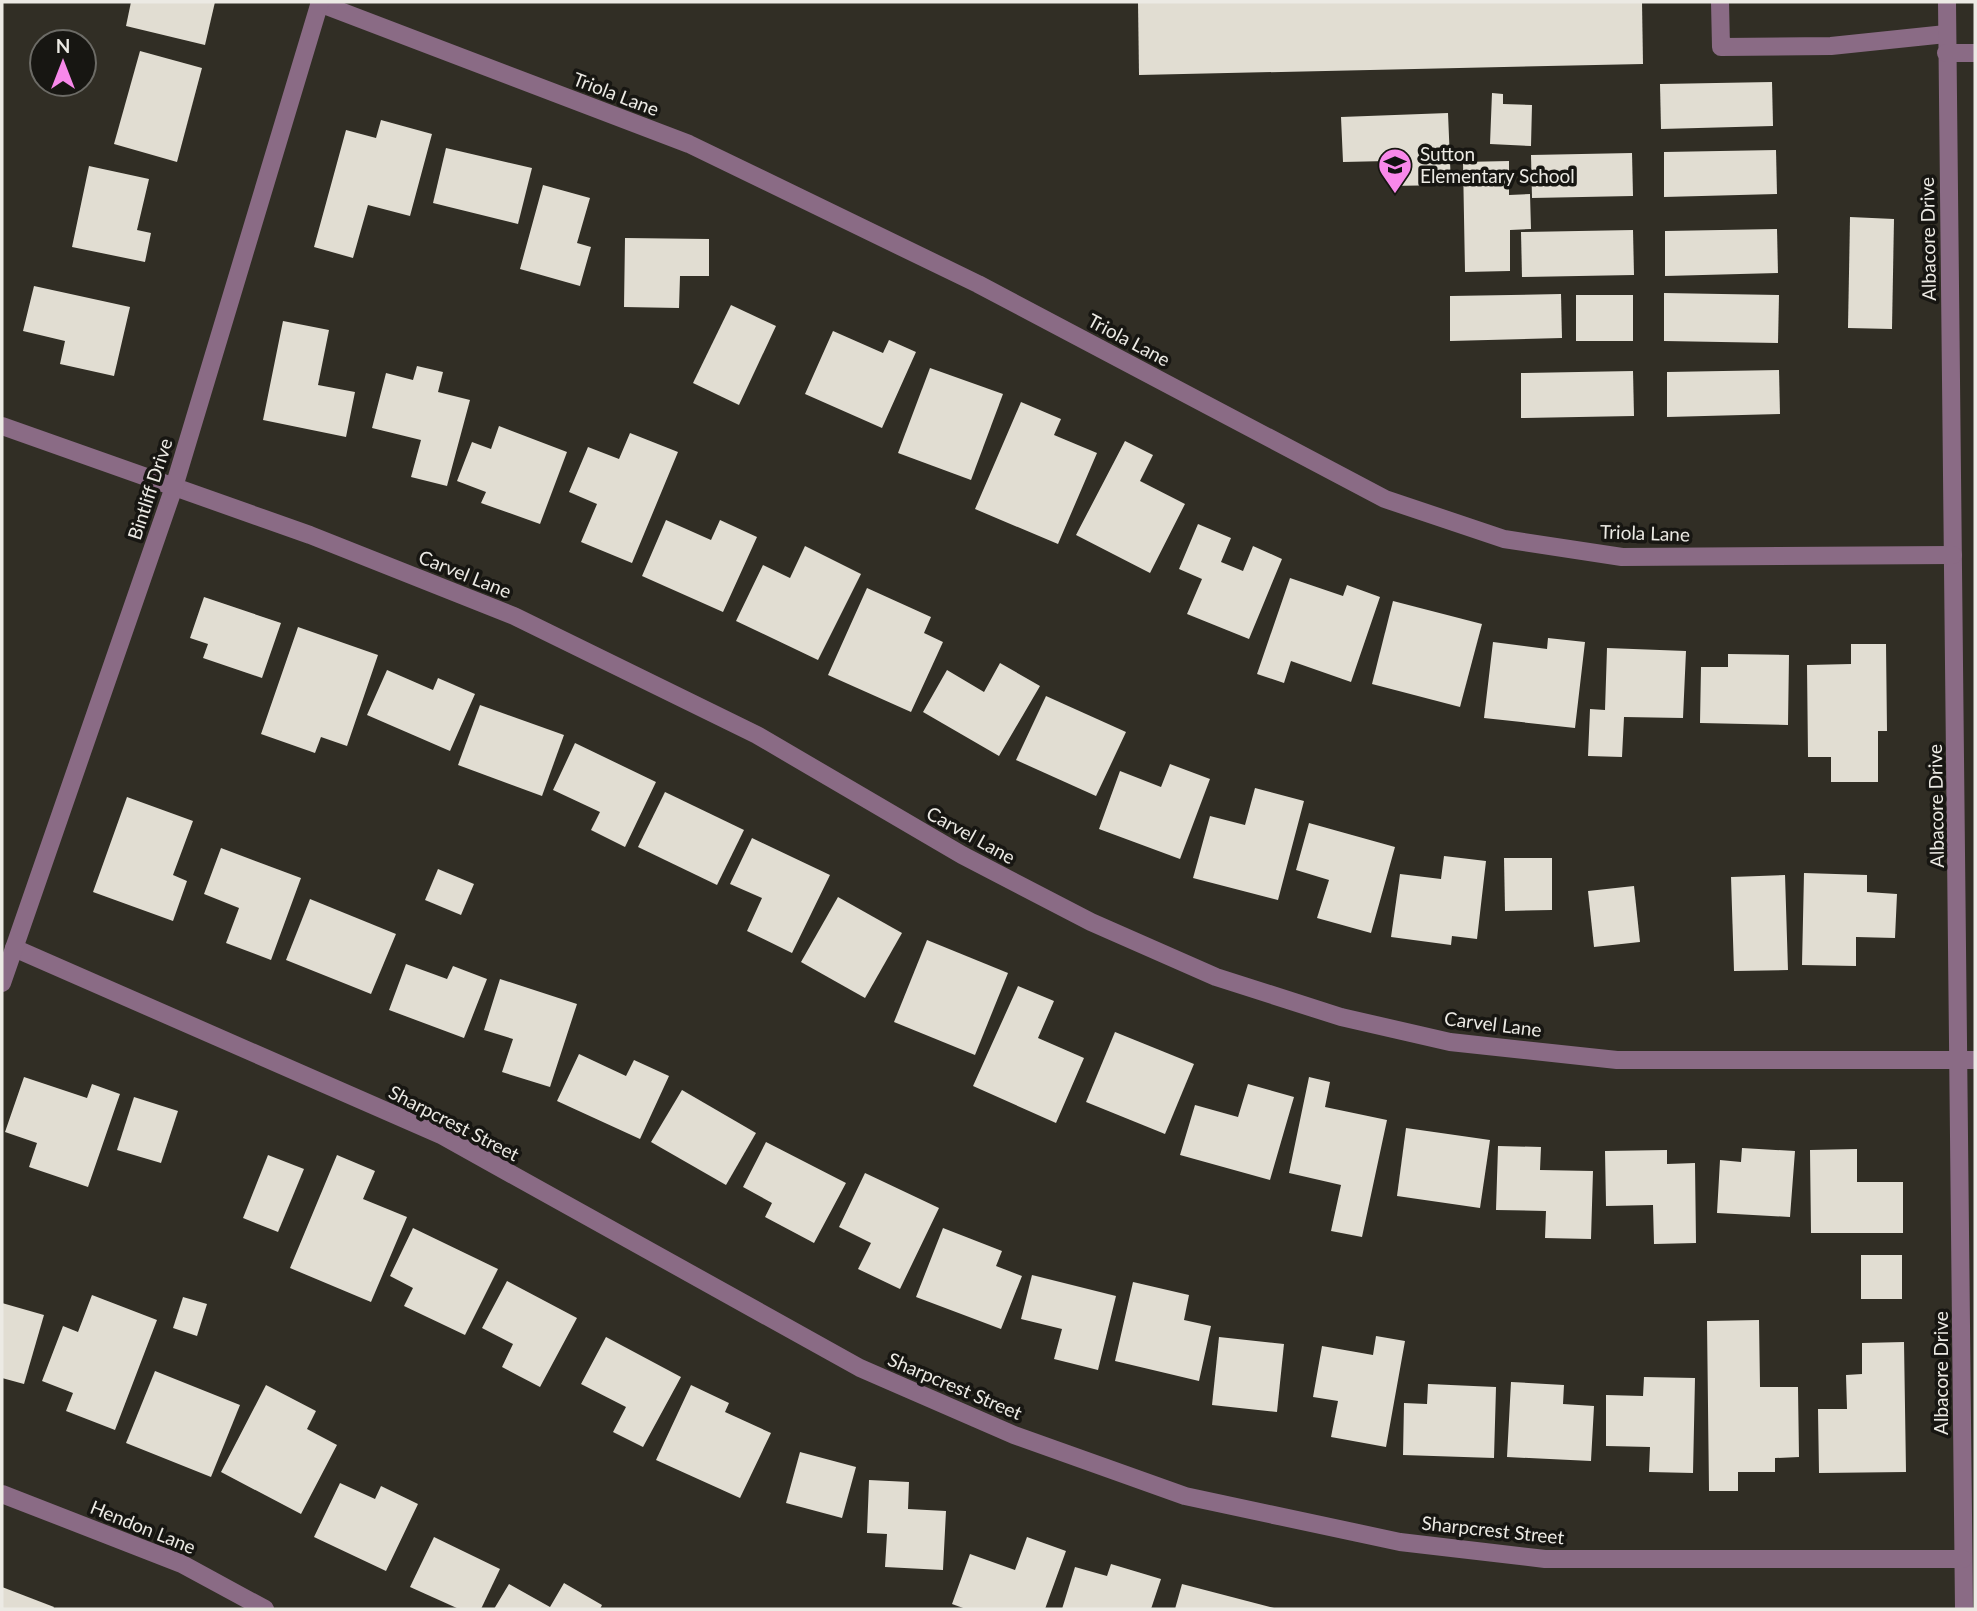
<svg xmlns="http://www.w3.org/2000/svg" width="1977" height="1611" font-family="Lato,sans-serif">
  <style>
    .building { fill: #e1ddd2 }
    .lines { fill: none; stroke-linecap: round; stroke-linejoin: round }
    .minor { stroke: #8a6b85; stroke-width: 18 }
    .labels { text-anchor: middle; stroke-width: 7; stroke-linejoin: round; paint-order: stroke }
    .street-label { font-size: 19px; fill: #eceae4; stroke: #171612 }
    .poi-label { font-size: 19px; fill: #eceae4; stroke: #171612; text-anchor: start }
  </style>
  <rect width="100%" height="100%" fill="#312e25"/>
  <g class="building">
    <polygon points="131,2 215,2 205,45 126,26"/>
    <polygon points="1138,2 1642,2 1643,64 1139,75"/>
    <polygon points="140,51 202,68 177,162 114,144"/>
    <polygon points="1772,82 1773,126 1661,129 1660,84"/>
    <polygon points="1492,93 1503,94 1503,104 1532,105 1531,146 1490,144"/>
    <polygon points="1448,113 1451,185 1388,186 1387,161 1343,162 1341,117"/>
    <polygon points="381,120 432,134 410,216 368,205 353,258 314,247 346,130 376,138"/>
    <polygon points="446,148 532,168 518,224 433,203"/>
    <polygon points="1776,150 1777,194 1664,197 1664,152"/>
    <polygon points="1632,153 1633,196 1532,198 1531,155"/>
    <polygon points="1509,161 1509,195 1530,194 1531,229 1510,230 1510,271 1465,272 1463,162"/>
    <polygon points="89,166 149,179 137,230 151,233 145,262 72,247"/>
    <polygon points="543,185 590,198 577,243 591,247 580,286 520,269"/>
    <polygon points="1850,217 1894,219 1892,329 1848,328"/>
    <polygon points="1777,229 1778,273 1665,276 1665,231"/>
    <polygon points="1633,230 1634,275 1522,277 1521,232"/>
    <polygon points="625,238 709,239 709,276 680,276 679,308 624,307"/>
    <polygon points="34,286 130,307 114,376 60,364 65,341 23,331"/>
    <polygon points="1664,293 1779,295 1778,343 1664,341"/>
    <polygon points="1561,294 1562,338 1450,341 1450,296"/>
    <rect x="1576" y="295" width="57" height="46"/>
    <polygon points="731,305 776,326 739,405 693,383"/>
    <polygon points="283,321 329,330 318,385 355,392 346,437 263,420"/>
    <polygon points="833,331 883,353 889,340 916,352 882,428 805,394"/>
    <polygon points="417,366 443,372 438,392 470,400 447,486 411,477 421,440 372,428 386,373 413,380"/>
    <polygon points="930,368 1003,394 971,480 898,453"/>
    <polygon points="1779,370 1780,414 1667,417 1667,372"/>
    <polygon points="1633,371 1634,416 1521,418 1521,373"/>
    <polygon points="1021,402 1061,419 1054,435 1097,453 1058,544 975,509"/>
    <polygon points="499,426 567,452 540,524 481,503 486,492 457,481 472,442 491,449"/>
    <polygon points="630,433 678,452 632,563 581,542 597,504 569,492 588,447 619,459"/>
    <polygon points="1125,441 1153,455 1140,481 1185,504 1150,573 1076,535"/>
    <polygon points="666,520 711,540 720,520 757,537 723,612 642,576"/>
    <polygon points="1198,524 1231,538 1221,562 1243,571 1253,546 1282,559 1249,639 1187,614 1202,579 1179,569"/>
    <polygon points="805,546 861,574 818,660 736,621 763,565 790,578"/>
    <polygon points="1290,578 1343,596 1347,585 1380,597 1351,682 1291,661 1284,683 1257,674"/>
    <polygon points="867,588 931,617 924,633 943,642 911,712 828,675"/>
    <polygon points="204,597 281,623 262,678 203,658 208,644 190,638"/>
    <polygon points="1393,601 1482,624 1460,707 1372,684"/>
    <polygon points="298,627 378,655 347,746 321,737 315,753 261,734"/>
    <polygon points="1548,638 1585,642 1575,728 1484,718 1493,642 1547,649"/>
    <polygon points="1851,644 1886,644 1887,731 1878,731 1878,782 1831,782 1831,757 1808,757 1807,665 1851,664"/>
    <polygon points="1607,648 1686,651 1683,718 1624,717 1622,757 1588,756 1590,709 1605,710"/>
    <polygon points="1728,654 1789,655 1788,725 1700,723 1701,667 1728,667"/>
    <polygon points="1000,663 1040,686 999,756 923,712 947,670 984,692"/>
    <polygon points="387,670 433,690 438,678 475,694 450,751 367,715"/>
    <polygon points="1046,696 1126,732 1096,796 1016,760"/>
    <polygon points="480,705 564,735 542,796 458,765"/>
    <polygon points="575,743 656,782 625,847 591,830 600,812 553,790"/>
    <polygon points="1170,764 1210,779 1180,859 1099,829 1120,771 1161,787"/>
    <polygon points="1255,788 1304,801 1278,900 1193,878 1210,816 1245,825"/>
    <polygon points="665,792 744,830 717,885 638,847"/>
    <polygon points="127,797 193,821 173,875 187,881 173,921 93,892"/>
    <polygon points="1309,823 1395,847 1371,933 1317,918 1329,880 1296,870"/>
    <polygon points="752,838 830,875 792,953 747,931 762,898 730,884"/>
    <polygon points="221,848 301,878 271,960 226,943 239,908 204,894"/>
    <polygon points="1444,856 1486,861 1477,939 1452,936 1451,945 1391,937 1400,874 1441,879"/>
    <polygon points="1504,858 1552,858 1552,910 1505,911"/>
    <polygon points="438,869 474,884 461,915 425,900"/>
    <polygon points="1804,873 1867,875 1867,892 1897,894 1895,938 1856,937 1856,966 1802,965"/>
    <polygon points="1785,875 1788,970 1734,971 1731,877"/>
    <polygon points="1634,886 1640,942 1594,947 1588,891"/>
    <polygon points="838,897 902,933 865,998 801,962"/>
    <polygon points="310,899 396,934 371,994 286,960"/>
    <polygon points="927,940 1008,973 975,1055 894,1022"/>
    <polygon points="406,964 447,979 453,966 487,979 464,1038 389,1010"/>
    <polygon points="500,979 577,1004 550,1087 502,1072 513,1039 484,1030"/>
    <polygon points="1018,986 1054,1001 1038,1038 1084,1058 1056,1123 973,1086"/>
    <polygon points="1115,1032 1194,1064 1165,1134 1086,1102"/>
    <polygon points="579,1054 626,1076 634,1060 669,1076 640,1139 557,1101"/>
    <polygon points="24,1077 87,1098 92,1084 120,1094 88,1187 29,1167 37,1143 5,1132"/>
    <polygon points="1309,1077 1330,1082 1325,1107 1387,1120 1362,1237 1331,1231 1341,1185 1289,1173"/>
    <polygon points="1248,1084 1294,1097 1270,1180 1180,1155 1195,1105 1238,1117"/>
    <polygon points="682,1090 756,1133 726,1185 651,1142"/>
    <polygon points="134,1097 178,1111 161,1163 117,1150"/>
    <polygon points="1406,1128 1490,1140 1480,1208 1397,1196"/>
    <polygon points="766,1142 846,1183 814,1243 765,1217 772,1203 743,1187"/>
    <polygon points="1498,1146 1541,1147 1540,1170 1593,1171 1591,1239 1545,1238 1546,1211 1496,1210"/>
    <polygon points="1742,1148 1795,1151 1790,1217 1717,1213 1720,1160 1741,1162"/>
    <polygon points="1857,1149 1857,1182 1903,1182 1903,1233 1811,1233 1810,1150"/>
    <polygon points="1667,1150 1667,1164 1695,1163 1696,1243 1654,1244 1653,1205 1606,1206 1605,1151"/>
    <polygon points="268,1155 304,1169 278,1232 243,1218"/>
    <polygon points="337,1155 375,1171 363,1199 407,1217 371,1302 290,1268"/>
    <polygon points="865,1173 939,1208 900,1289 858,1269 871,1243 839,1227"/>
    <polygon points="413,1228 498,1269 465,1335 404,1306 413,1288 390,1276"/>
    <polygon points="943,1228 1002,1251 996,1266 1022,1276 1001,1329 916,1297"/>
    <rect x="1861" y="1255" width="41" height="44"/>
    <polygon points="1032,1275 1116,1296 1098,1370 1054,1359 1062,1329 1021,1319"/>
    <polygon points="507,1281 577,1318 540,1387 502,1367 513,1344 482,1328"/>
    <polygon points="1133,1282 1189,1295 1184,1320 1211,1326 1199,1381 1115,1361"/>
    <polygon points="92,1295 157,1320 115,1430 66,1411 73,1393 42,1381 63,1326 78,1332"/>
    <polygon points="183,1297 207,1304 197,1336 173,1328"/>
    <polygon points="2,1303 44,1315 24,1384 2,1378"/>
    <polygon points="1759,1320 1760,1387 1798,1387 1799,1457 1775,1458 1775,1472 1738,1472 1738,1491 1709,1491 1707,1321"/>
    <polygon points="1376,1336 1405,1341 1386,1447 1331,1437 1338,1401 1313,1397 1322,1346 1373,1355"/>
    <polygon points="606,1337 681,1377 643,1447 613,1432 626,1407 581,1384"/>
    <polygon points="1219,1337 1284,1344 1277,1412 1212,1405"/>
    <polygon points="1904,1342 1906,1472 1819,1473 1818,1409 1847,1409 1846,1375 1862,1374 1862,1343"/>
    <polygon points="155,1371 240,1405 211,1477 126,1443"/>
    <polygon points="1644,1377 1695,1378 1693,1473 1649,1472 1650,1447 1606,1446 1606,1395 1643,1396"/>
    <polygon points="1511,1382 1564,1385 1563,1404 1594,1406 1591,1461 1507,1457"/>
    <polygon points="1428,1384 1496,1387 1494,1458 1403,1455 1404,1403 1427,1404"/>
    <polygon points="266,1385 316,1411 307,1429 337,1445 301,1514 221,1472"/>
    <polygon points="691,1385 729,1403 725,1412 771,1433 740,1498 656,1460"/>
    <polygon points="800,1452 856,1467 842,1518 786,1503"/>
    <polygon points="869,1480 909,1482 908,1509 946,1511 943,1570 885,1567 887,1534 867,1533"/>
    <polygon points="340,1483 375,1499 381,1486 418,1504 386,1571 314,1537"/>
    <polygon points="434,1537 500,1569 481,1609 459,1609 410,1587"/>
    <polygon points="1027,1537 1066,1551 1045,1609 966,1609 952,1604 970,1554 1015,1570"/>
    <polygon points="1111,1564 1161,1579 1151,1609 1062,1609 1075,1567 1107,1576"/>
    <polygon points="564,1583 602,1605 600,1609 494,1609 509,1584 550,1607"/>
    <polygon points="1182,1584 1274,1608 1274,1609 1175,1609"/>
    <polygon points="2,1587 54,1607 53,1609 2,1609"/>
  </g>
  <g class="lines">
    <g class="minor">
      <polyline points="1720,2 1721,47 1831,46 1946,34"/>
      <polyline points="1947,2 1964,1609"/>
      <polyline points="319,3 689,144 978,284 1385,499 1504,539 1622,557 1953,555"/>
      <polyline points="1946,53 1975,53"/>
      <polyline points="2,426 310,535 514,616 757,735 962,855 1091,922 1216,977 1341,1017 1450,1042 1617,1060 1975,1060"/>
      <polyline points="14,948 441,1135 860,1368 1014,1435 1185,1496 1400,1542 1545,1559 1963,1559"/>
      <polyline points="2,983 174,487 320,2"/>
      <polyline points="2,1494 182,1564 265,1609"/>
    </g>
  </g>
  <defs>
    <g id="school-pin" transform="scale(1.75)"><path d="M0 17L-7.5 6A9.5 9.5 0 1 1 7.5 6Z" fill="#f888ea" stroke="#171612"/><path d="M0-5L7-2L0 1L-7-2ZM-4 1L0 2.5L4 1V4Q0 6-4 4Z" fill="#111"/></g>
  </defs>
  <g fill-rule="evenodd">
    <use href="#school-pin" x="1395" y="165"/>
  </g>
  <g class="labels">
    <g class="street-label">
      <text transform="translate(616 94) rotate(21)" y="7">Triola Lane</text>
      <text transform="translate(1928 239) rotate(-91)" y="7">Albacore Drive</text>
      <text transform="translate(1129 340) rotate(28)" y="7">Triola Lane</text>
      <text transform="translate(150 489) rotate(-72)" y="7">Bintliff Drive</text>
      <text transform="translate(1645 533) rotate(2)" y="7">Triola Lane</text>
      <text transform="translate(465 574) rotate(22)" y="7">Carvel Lane</text>
      <text transform="translate(1936 806) rotate(-91)" y="7">Albacore Drive</text>
      <text transform="translate(971 835) rotate(29)" y="7">Carvel Lane</text>
      <text transform="translate(1493 1024) rotate(7)" y="7">Carvel Lane</text>
      <text transform="translate(454 1123) rotate(27)" y="7">Sharpcrest Street</text>
      <text transform="translate(1941 1373) rotate(-90)" y="7">Albacore Drive</text>
      <text transform="translate(955 1386) rotate(23)" y="7">Sharpcrest Street</text>
      <text transform="translate(143 1527) rotate(22)" y="7">Hendon Lane</text>
      <text transform="translate(1493 1530) rotate(6)" y="7">Sharpcrest Street</text>
    </g>
    <g class="poi-label">
      <text x="1420" y="161">Sutton<tspan x="1420" dy="22">Elementary School</tspan></text>
    </g>
  </g>
  <rect width="1977" height="1611" fill="none" stroke="#eceae4" stroke-width="7"/>
  <g transform="translate(63 63)"><circle r="33" fill="#171612" stroke="#6c6b66" stroke-width="2"/>
  <path d="M0-5L12 26L0 18L-12 26Z" fill="#f888ea"/>
  <text y="-10" font-size="19" font-weight="bold" text-anchor="middle" fill="#eceae4">N</text>
  </g>
</svg>
